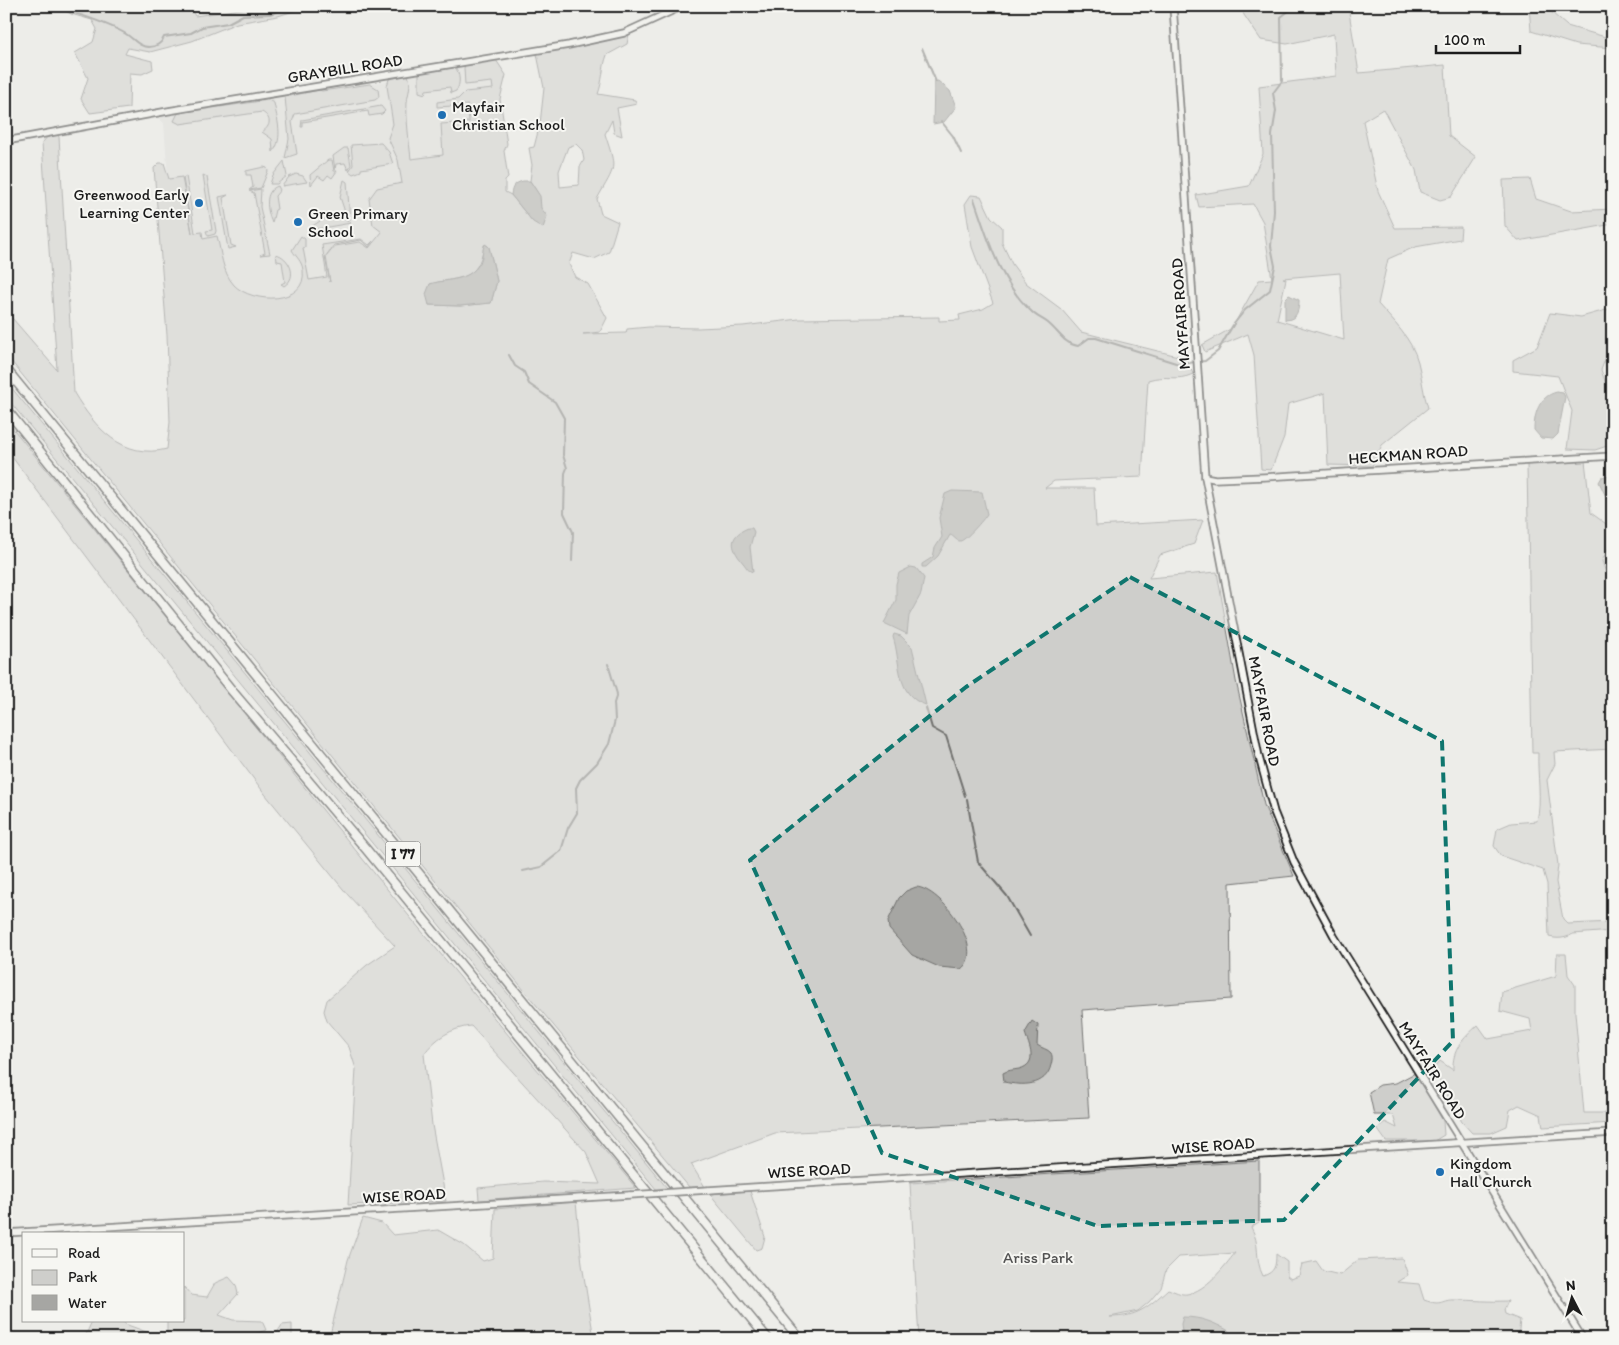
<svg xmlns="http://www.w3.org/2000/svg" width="1619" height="1345" font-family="Itim,sans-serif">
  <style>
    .built { fill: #ddddda }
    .green { fill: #cececb; stroke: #757574; fill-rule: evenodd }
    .water { fill: #a6a6a3; stroke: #6f6f6d }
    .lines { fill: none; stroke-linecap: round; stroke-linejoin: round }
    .stream { stroke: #6f6f6d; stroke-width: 2 }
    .tertiary-casing { stroke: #1c1c1c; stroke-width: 9 }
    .motorway-casing { stroke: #1c1c1c; stroke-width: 11 }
    .tertiary { stroke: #f6f6f2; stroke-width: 5.5 }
    .motorway { stroke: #f6f6f2; stroke-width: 8 }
    .tertiary-bridge-casing { stroke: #1c1c1c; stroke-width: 9; stroke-linecap: butt }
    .tertiary-bridge { stroke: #f6f6f2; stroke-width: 5.5 }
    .marked { fill: none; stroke: #0f766e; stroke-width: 4; stroke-dasharray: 10 6; stroke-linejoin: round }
    .poi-dot { fill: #1f6fb2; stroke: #f6f6f2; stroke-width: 2 }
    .labels { text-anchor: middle; stroke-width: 4; stroke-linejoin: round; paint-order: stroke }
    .shield { fill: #f6f6f2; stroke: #5d5d5c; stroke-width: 1 }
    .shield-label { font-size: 15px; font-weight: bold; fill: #1c1c1c }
    .street-label { font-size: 16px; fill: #1c1c1c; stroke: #f6f6f2 }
    .poi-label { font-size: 16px; fill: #1c1c1c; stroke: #f6f6f2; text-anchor: start }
    .park-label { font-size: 16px; fill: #515151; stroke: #f6f6f2 }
  </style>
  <rect width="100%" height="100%" fill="#edede9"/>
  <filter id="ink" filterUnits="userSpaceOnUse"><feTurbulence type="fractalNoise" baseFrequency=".02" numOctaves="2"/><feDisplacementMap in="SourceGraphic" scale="10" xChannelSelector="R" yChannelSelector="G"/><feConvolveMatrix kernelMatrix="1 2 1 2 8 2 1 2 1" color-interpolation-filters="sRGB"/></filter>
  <g filter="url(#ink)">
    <polygon class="built" points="484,62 493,81 493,90 413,223 224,390 174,178 168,179 164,123 157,117 216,107 233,106 319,90 322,91 388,81 392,78"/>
    <g class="green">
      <polygon points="57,6 189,6 195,16 259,6 314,6 315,11 300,9 278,16 237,23 192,41 150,52 128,48 125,54 152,61 153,69 142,74 130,73 129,108 90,113 81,99 88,78 75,53 93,42 97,29 92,20 71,14"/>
      <path d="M1241,6H1348L1359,73L1445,65L1449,136L1476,157L1451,197L1440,200L1420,192L1416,170L1383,109L1363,121L1378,191L1395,228L1461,227L1460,239L1415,247L1388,259L1378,304C1393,321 1412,339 1418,362C1422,377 1423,393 1428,408L1382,445L1372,466L1328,465L1325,393L1288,404L1284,437L1271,470L1261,469L1254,355L1248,334L1205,352L1202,345L1232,328L1259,280L1272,279L1263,222L1253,204L1199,207L1196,195L1249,186L1263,154L1259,86L1336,76L1334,34L1287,44L1261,40L1244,15ZM1340,273L1344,340L1277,320L1286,279L1283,278Z"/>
      <polygon points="1529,6 1544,6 1567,26 1609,38 1613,37 1613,48 1576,45 1531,31"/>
      <path d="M629,34L627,44L607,55C602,68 603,81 598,94L635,100L637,104L617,108L622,136L614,133L612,120L605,134C617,171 616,165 597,199L601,214L618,222L609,252L594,259L573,253L569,264L575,277L588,284L607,318L600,332L583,334L626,333L627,329L649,327L698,328L743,326L799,319L939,317V321L960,320L959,315L983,309L993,303L972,247L965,204L971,195L981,196L991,217L1002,227V243L1012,264L1026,283L1061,309L1081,332L1186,358L1193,374C1176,382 1167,374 1148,380L1142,477L1054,481L1045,488H1094L1096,526L1203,520L1194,544L1160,555L1149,578L1217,572L1236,681L1264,805L1294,876L1230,883L1231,999L1082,1010L1089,1118L775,1133L691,1164L705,1187H689L533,1001L6,355V311L57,370L42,143L49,135L57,134L59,137L74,393C95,428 123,460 167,449L170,422L167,335L154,168L159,163H164L169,179L182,177L192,233L183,178L186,176L195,233L202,232L203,239L217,236C221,251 222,272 234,285C252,304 308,305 303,270C302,261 296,257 292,250L301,236L305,239V247L303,248L309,280L327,277L322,245L361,239L369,245L373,241L369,247L361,240L334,245L325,257L330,282L326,257L335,246L360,242L369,248L382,232L373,225L369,199L377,188L402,183L398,160L388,138L393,124L387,86L389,79L408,75C412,85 408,93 407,102C406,120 409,140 411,159L443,155L441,124L469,122L468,105L437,107V102L458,99L465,92L493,89L492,82L465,85L464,68L465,65L496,60L506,75L500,99L507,144L504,151L508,178L505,181V192L511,195L533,222C544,202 542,199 530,181L532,165L529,148L534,147L540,124L544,88L537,54ZM576,144L582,150L584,160L580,167L579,185L560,187L559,171L568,147ZM484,245H487L489,247L497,281L491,303L460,306L429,305L430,284C460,276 478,283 484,245Z"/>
      <path d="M455,67C460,73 461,85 456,91L451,93L450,87L426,90L425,94L419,92V73Z"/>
      <polygon points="370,84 378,89 379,97 375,100 295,114 292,122 297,154 285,158 289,139 285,97 319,90 322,91"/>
      <path d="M268,100L274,103C277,119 284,138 273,152L272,139L262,132C271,126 272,118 262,112L180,124L174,121L178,113Z"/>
      <polygon points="381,106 385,111 382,114 369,116 368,111 303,122 303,127 301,127 302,120"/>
      <polygon points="381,143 389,152 393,164 361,169 361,171 353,174 349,171 353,165 351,145"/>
      <polygon points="348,148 351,165 348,170 345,163 336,164 335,170 333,156 344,148"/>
      <polygon points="328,160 332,160 334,171 337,171 332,178 328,175 324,180 318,176 311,185 310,175"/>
      <polygon points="284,161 287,176 277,184 270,184 273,175"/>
      <polygon points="264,167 267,168 268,171 261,188 249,190 253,187 251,175 246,175 246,171"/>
      <polygon points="296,174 303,176 307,182 282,186 289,177"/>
      <polygon points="203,175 207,177 216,231 215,234 208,236 206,231 212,230"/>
      <polygon points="1530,179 1536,199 1571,211 1613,209 1613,224 1518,241 1505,226 1503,180"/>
      <polygon points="344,180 347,182 350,220 344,215 344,209 340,197"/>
      <path d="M278,186L280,190L275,196L277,209L275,210L272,223C267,211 263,191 278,186Z"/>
      <polygon points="261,189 260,207 270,254 260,255 265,253 254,193 249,191"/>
      <polygon points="228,195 223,198 231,245 236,247 228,249 219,197"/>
      <polygon points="343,217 351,223 311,230 311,227 323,219"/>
      <path d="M276,254C289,257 299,277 284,286L281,284L285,282L282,262L277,261Z"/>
      <polygon points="1613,308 1613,339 1601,370 1613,403 1613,444 1595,450 1567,449 1572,411 1558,376 1513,371 1513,360 1537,347 1550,313 1581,317"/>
      <polygon points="6,381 83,475 667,1188 656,1189 6,397"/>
      <path d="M6,420L409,916L636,1188L479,1200L478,1188L543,1182L600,1184L586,1152L471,1026C452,1028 435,1038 424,1054L432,1125L446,1201L348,1205L356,1069L349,1047L327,1021L324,1011L327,1000L367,965L395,946L348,895L265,794L6,449Z"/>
      <path d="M1585,461L1591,513L1609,526L1611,543L1602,561L1606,573L1613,572V749L1554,752L1555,764L1547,780L1558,865L1556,882L1563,919L1568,924L1613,922V931L1573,934C1565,939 1557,939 1549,937L1547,884L1543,870L1501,856L1494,846L1497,829L1511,823L1537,821C1542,799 1537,775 1538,753H1532L1527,464Z"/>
      <path d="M1557,954H1566L1568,975L1575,985V1013L1584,1113H1613V1123L1543,1127L1541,1115L1519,1105L1510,1110L1507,1126L1491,1133H1472L1462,1122L1433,1069L1440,1061L1453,1070C1452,1049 1463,1039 1478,1025L1488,1039L1532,1031L1530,1019L1500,1011L1502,992L1556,976Z"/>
      <polygon points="1415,1073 1443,1121 1444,1135 1434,1141 1386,1141 1378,1130 1385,1122 1397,1128 1393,1115 1374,1115 1369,1092 1380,1085 1396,1083"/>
      <path d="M1259,1161V1222L1251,1227C1261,1245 1254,1258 1263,1276C1275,1272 1276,1266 1276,1254L1287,1262V1276L1291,1279L1299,1276L1302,1264L1316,1261L1323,1271L1340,1275L1358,1260L1402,1258L1408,1275L1397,1282L1419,1284L1424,1300C1443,1307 1441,1299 1455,1300C1473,1300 1490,1302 1508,1301L1504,1310L1505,1314L1520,1320L1518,1339H1229L1228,1331L1182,1337L1183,1339H919L910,1183ZM1235,1253C1224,1267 1206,1291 1187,1294C1181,1295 1174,1291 1168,1289C1148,1307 1138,1317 1110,1317L1138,1311L1149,1302L1161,1288L1166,1270L1179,1257Z"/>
      <polygon points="750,1191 765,1237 762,1248 756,1250 710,1194"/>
      <polygon points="576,1202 582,1264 594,1339 329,1339 348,1260 363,1218 382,1223 393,1235 438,1230 464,1245 483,1261 493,1258 495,1209"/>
      <polygon points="229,1277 236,1285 238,1294 219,1315 233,1320 262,1321 266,1330 241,1339 167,1339 167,1321 184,1321 184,1287 191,1295 207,1297 215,1283"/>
      <polygon points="92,1321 123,1321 125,1324 152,1334 154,1339 84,1339"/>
      <polygon points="292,1324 292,1339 273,1339 282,1325"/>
    </g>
    <g class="water">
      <polygon points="938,81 950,91 956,107 944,122 933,124 934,82"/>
      <path d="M523,181H530L540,196L541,208L547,216L543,228L533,222L511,195C512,186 515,183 523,181Z"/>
      <path d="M485,244L489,247L497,281L491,303L460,306L429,305L426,294L430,284C450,278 468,282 480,263C483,257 482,249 485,244Z"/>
      <path d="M1289,295L1299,300C1299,310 1297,320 1285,320V299Z"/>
      <path d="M1557,392L1563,393L1565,397L1558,434L1553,439L1541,438L1534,430C1534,414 1539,396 1557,392Z"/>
      <polygon points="1609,475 1613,477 1613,511 1599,482 1602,477"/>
      <path d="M952,491L982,492L987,514C984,519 965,541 960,541C956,541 954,536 950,535L938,556L926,567H922V564L933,557L935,548L942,537L939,518L945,494Z"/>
      <path d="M748,528H752L754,532L750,547L753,572C747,570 747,568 744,564C732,550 726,537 748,528Z"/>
      <polygon points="911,567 916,568 924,578 921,594 909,616 907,634 884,623 896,600 896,584 899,573"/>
      <path d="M894,634L901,636L912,647L926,705C895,696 901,660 893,637Z"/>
      <path d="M916,887C941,888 987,950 961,969L939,967L912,955L889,929L888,921L899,898L906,891Z"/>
      <path d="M1032,1021L1038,1025L1037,1045C1041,1048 1048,1049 1051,1053C1053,1057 1052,1061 1051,1065C1046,1087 1022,1086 1004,1082L1003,1073C1008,1070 1013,1070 1019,1069C1039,1064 1029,1046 1025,1033Z"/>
      <path d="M1183,1317C1201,1317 1213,1322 1229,1331V1339H1183L1181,1324Z"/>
    </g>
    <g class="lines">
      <g class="stream">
        <path d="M52,6C70,11 110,24 126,34C134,39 139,47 149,47C156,47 162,43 164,37L191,33L202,27L228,23L243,15L270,14L292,6"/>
        <polyline points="922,48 936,82"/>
        <polyline points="941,121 953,136 961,153"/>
        <path d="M974,199C988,239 1000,283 1032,312C1037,317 1043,319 1048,323C1059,332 1064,344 1078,346L1089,338H1096L1179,364L1205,361L1218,351L1233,325L1245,310L1270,290L1275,266L1271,246L1274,211L1272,135L1276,111L1273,93L1282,81L1281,17L1295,6"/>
        <polyline points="509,355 515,366 524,372 529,384 555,402 564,418 563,455 567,468 565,473 564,513 573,532 572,561"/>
        <polyline points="926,708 932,728 946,736 965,796"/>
        <polyline points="967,799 978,862 1007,896 1030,936"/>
        <polyline points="523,871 541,867 561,851 568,828 577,813 576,788 580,780 597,763 609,744 615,720 614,703 617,694 608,664"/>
      </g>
      <g class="tertiary-casing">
        <g id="tertiary">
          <polyline points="1173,6 1205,477 1259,757 1274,812 1294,862 1334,936 1583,1339"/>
          <polyline points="6,141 168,111 569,45 624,33 683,6"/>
          <polyline points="1205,477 1215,479 1264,477 1613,456"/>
          <polyline points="708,1190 1613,1133"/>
          <polyline points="6,1233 630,1195"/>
        </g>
      </g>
      <g class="motorway-casing">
        <g id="motorway">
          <polyline points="6,369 800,1339"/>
          <polyline points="6,409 233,692 366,849 768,1339"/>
        </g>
      </g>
      <use href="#tertiary" class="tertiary"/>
      <use href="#motorway" class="motorway"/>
      <g class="tertiary-bridge-casing">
        <polyline id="tertiary-bridge" points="630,1195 708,1190"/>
      </g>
      <use href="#tertiary-bridge" class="tertiary-bridge"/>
    </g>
  </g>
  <path d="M0 0H1619V1345H0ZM1130,577L1442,741L1453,1041L1284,1220L1098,1226L882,1153L750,860L966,687Z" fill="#edede9" fill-opacity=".55" fill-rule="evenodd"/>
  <path class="marked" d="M1130,577L1442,741L1453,1041L1284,1220L1098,1226L882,1153L750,860L966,687Z"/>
  <g class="poi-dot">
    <circle cx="442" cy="115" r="5"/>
    <circle cx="199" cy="203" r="5"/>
    <circle cx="298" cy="222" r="5"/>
    <circle cx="1440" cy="1172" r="5"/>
  </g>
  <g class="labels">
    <rect class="shield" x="385.5" y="841.5" width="35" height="25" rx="4"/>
    <g class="shield-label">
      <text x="403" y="859">I 77</text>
    </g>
    <g class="street-label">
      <text transform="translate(345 68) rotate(-9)" y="6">GRAYBILL ROAD</text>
      <text transform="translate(1180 314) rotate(-94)" y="6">MAYFAIR ROAD</text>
      <text transform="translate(1408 454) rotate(-4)" y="6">HECKMAN ROAD</text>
      <text transform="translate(1265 711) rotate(79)" y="6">MAYFAIR ROAD</text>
      <text transform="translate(1433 1070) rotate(58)" y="6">MAYFAIR ROAD</text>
      <text transform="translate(1213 1145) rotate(-4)" y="6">WISE ROAD</text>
      <text transform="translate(809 1170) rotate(-3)" y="6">WISE ROAD</text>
      <text transform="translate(404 1195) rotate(-3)" y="6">WISE ROAD</text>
    </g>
    <g class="poi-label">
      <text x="452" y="112">Mayfair<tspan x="452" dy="18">Christian School</tspan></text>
      <text x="189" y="200" text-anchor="end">Greenwood Early<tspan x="189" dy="18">Learning Center</tspan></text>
      <text x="308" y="219">Green Primary<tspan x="308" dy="18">School</tspan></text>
      <text x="1450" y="1169">Kingdom<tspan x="1450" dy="18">Hall Church</tspan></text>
    </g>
    <g class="park-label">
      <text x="1038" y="1263">Ariss Park</text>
    </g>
  </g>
  <rect width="1619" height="1345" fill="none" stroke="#f6f6f2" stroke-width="25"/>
  <rect x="12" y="12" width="1594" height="1320" fill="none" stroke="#1c1c1c" stroke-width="2" filter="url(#ink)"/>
  <rect x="22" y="1232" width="162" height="90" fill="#f6f6f2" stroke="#9f9f9c"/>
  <rect x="32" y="1249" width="25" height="8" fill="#f6f6f2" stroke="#9f9f9c"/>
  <text x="68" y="1258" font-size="15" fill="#1c1c1c">Road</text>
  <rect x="32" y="1270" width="25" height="15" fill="#cececb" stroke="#9f9f9c"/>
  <text x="68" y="1282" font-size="15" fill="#1c1c1c">Park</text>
  <rect x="32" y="1295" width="25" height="15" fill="#a6a6a3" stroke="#9f9f9c"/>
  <text x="68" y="1308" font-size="15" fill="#1c1c1c">Water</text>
  <g transform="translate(1572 1298) rotate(354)" stroke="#f6f6f2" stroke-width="4" paint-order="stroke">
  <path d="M0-4L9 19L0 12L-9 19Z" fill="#1c1c1c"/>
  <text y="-8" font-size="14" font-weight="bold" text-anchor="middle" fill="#1c1c1c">N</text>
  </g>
  <path d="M1436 45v8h84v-8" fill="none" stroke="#1c1c1c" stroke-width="2.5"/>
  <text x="1444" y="45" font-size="15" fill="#1c1c1c" stroke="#f6f6f2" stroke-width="4" paint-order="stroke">100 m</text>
</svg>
